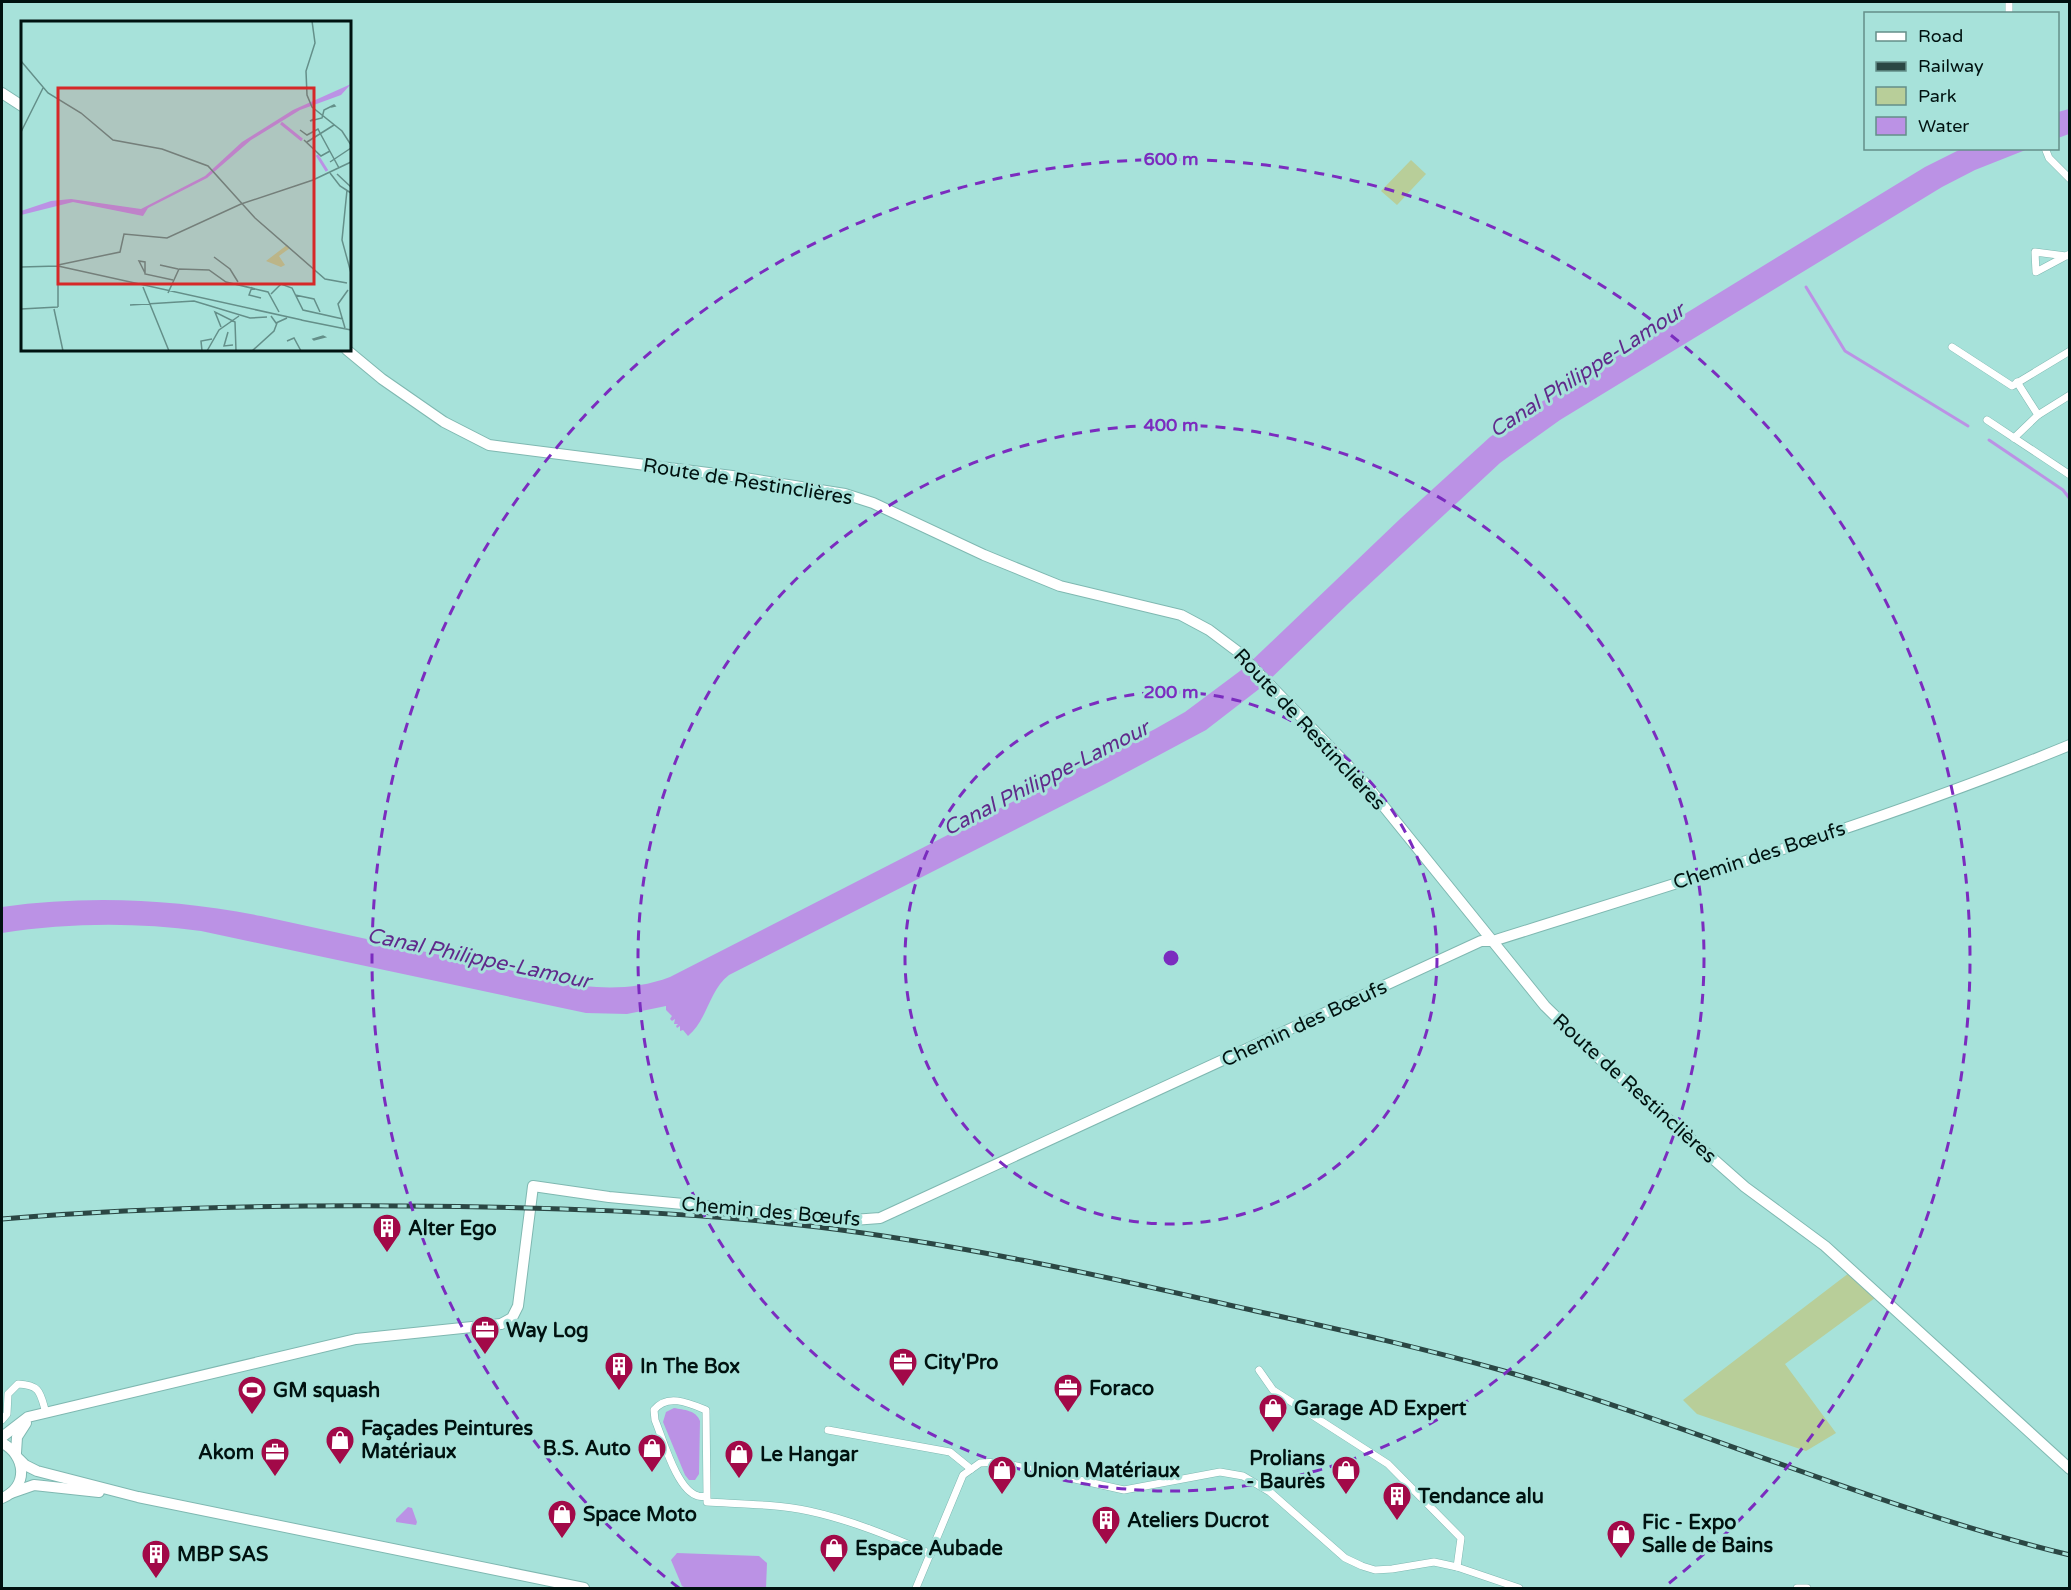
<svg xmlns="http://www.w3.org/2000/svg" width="2071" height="1590" font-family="'Varela Round',sans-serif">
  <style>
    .green { fill: #b8ce99 }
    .water { fill: #bb92e5 }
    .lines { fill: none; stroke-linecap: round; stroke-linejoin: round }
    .stream { stroke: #bb92e5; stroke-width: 3 }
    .street-casing { stroke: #7fb8b1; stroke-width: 8 }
    .secondary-casing { stroke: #7fb8b1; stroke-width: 12 }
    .primary-casing { stroke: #7fb8b1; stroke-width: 12 }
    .street { stroke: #fff; stroke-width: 7 }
    .secondary { stroke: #fff; stroke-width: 10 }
    .primary { stroke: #fff; stroke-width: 10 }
    .rail-casing { stroke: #2b4744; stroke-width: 5 }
    .rail { stroke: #a7e2da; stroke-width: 3; stroke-dasharray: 9; stroke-linecap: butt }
    .ring { fill: none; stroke: #7b2cbf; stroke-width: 3; stroke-dasharray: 10 8 }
    .labels { text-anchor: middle; stroke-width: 6; stroke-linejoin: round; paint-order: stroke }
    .street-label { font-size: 20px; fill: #001210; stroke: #a7e2da }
    .poi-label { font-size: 20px; font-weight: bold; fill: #001210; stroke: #a7e2da; text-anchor: start }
    .water-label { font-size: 21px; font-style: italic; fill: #602a8b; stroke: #a7e2da }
    .inset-river { fill: none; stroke: #bb92e5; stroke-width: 3 }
    .inset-road { fill: none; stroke: #648f89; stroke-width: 1.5 }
    .view { fill: #d62828; fill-opacity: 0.15; stroke: #d62828; stroke-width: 3 }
    .inset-edge { fill: none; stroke: #001210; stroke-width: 3 }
    .centre { fill: #7b2cbf; stroke: #a7e2da; stroke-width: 3 }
    .ring-label { font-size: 18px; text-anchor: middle; font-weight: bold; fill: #7b2cbf; stroke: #a7e2da; stroke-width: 6; stroke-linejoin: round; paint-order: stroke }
  </style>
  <rect width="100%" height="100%" fill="#a7e2da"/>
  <g class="green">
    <polygon points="1411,160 1426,174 1397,205 1381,191"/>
    <polygon points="1849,1273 1875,1298 1785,1364 1836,1433 1806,1451 1697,1414 1683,1400"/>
  </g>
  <g class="water">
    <polygon points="2069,109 2069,134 2058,138 2058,112"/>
    <path d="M1961,149H2028L1975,170L1942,187L1560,420L1500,463L1349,603L1263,686L1206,730L1105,784L729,975C709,990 708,1019 688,1036L683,1030L680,1031V1026L677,1028L676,1026L678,1024H674L675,1019L672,1021L670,1019L672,1016L666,1010V1006L627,1014L586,1013L201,931C134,922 68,923 2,933V907C89,895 174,899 261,916L583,986C613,989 641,988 670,977L1155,729L1185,712L1244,668L1401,518L1490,437L1538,404L1789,250L1925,167Z"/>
    <path d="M674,1408C684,1410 696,1410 700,1421L699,1474L695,1480H689L685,1475L663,1422L666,1412Z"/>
    <polygon points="408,1507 412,1508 417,1522 416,1525 396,1522 396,1519"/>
    <polygon points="677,1553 759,1556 767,1563 766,1588 686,1588 682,1586 671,1560"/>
  </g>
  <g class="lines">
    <g class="stream">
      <polyline points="1806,287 1845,351 1968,426"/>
      <polyline points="1989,440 2063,490 2070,499"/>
    </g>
    <g class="street-casing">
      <g id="street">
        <polyline points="2009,2 2009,14"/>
        <polyline points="2045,148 2049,158 2070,179"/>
        <polyline points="2066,256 2035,252 2036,272 2066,256 2070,254"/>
        <polyline points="1952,347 2012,386 2070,351"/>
        <polyline points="2017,382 2038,415"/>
        <polyline points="1987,420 2070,475"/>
        <polyline points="2014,438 2038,415 2070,395"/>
        <polyline points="1259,1370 1273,1390 1388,1464 1461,1538 1457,1567"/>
        <path d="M2,1420L7,1414L8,1394L18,1384C41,1385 40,1393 46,1413"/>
        <polyline points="828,1430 950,1452 971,1469"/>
        <path d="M707,1496C704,1496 701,1497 698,1496C677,1491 663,1439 655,1420L654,1410C667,1393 689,1403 706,1410L707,1496V1502C741,1504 776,1504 809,1511C851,1520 892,1537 931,1554"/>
        <polyline points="916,1588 963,1475 980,1463 999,1462 1124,1490 1220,1472 1243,1476 1270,1492 1345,1558 1362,1566 1375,1570 1392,1569 1434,1562 1457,1567 1519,1588"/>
        <polyline points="1797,1588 1807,1588"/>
      </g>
    </g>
    <g class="secondary-casing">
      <g id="secondary">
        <polyline points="2,93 22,106"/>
        <polyline points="347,350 382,379 444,422 489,445 732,476 845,494 873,503 984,555 1060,586 1181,615 1209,630 1237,651 1364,782 1545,1006 1592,1052 1745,1187 1825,1246 2070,1469"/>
        <path d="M2,1437L28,1417L356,1339L501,1324L512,1318L518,1306L533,1186L609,1197L853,1220L880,1218L1481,941H1493C1686,880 1882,822 2070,745"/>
        <polyline points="16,1453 17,1437 26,1423"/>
      </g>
    </g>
    <g class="primary-casing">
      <g id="primary">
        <path d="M2,1443C26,1455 29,1487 2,1498"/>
        <polyline points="19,1459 25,1465 37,1471 138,1497 584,1588"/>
        <polyline points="11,1493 34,1485 99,1492"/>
      </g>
    </g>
    <use href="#street" class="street"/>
    <use href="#secondary" class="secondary"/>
    <use href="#primary" class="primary"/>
    <g class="rail-casing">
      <path id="rail" d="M2,1219C136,1208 270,1205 405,1206C543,1207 681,1211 818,1227C956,1244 1090,1273 1225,1304C1318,1325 1412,1345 1504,1371C1695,1426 1876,1508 2070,1555"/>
    </g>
    <use href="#rail" class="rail"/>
  </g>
  <g class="ring">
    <circle cx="1171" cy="958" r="266"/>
    <circle cx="1171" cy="958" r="533"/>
    <path d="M679 1588A799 799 0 1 1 1663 1588"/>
  </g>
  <defs>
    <g id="building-pin" transform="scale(1.5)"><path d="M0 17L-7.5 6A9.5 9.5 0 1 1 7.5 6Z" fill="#a20948" stroke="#a7e2da"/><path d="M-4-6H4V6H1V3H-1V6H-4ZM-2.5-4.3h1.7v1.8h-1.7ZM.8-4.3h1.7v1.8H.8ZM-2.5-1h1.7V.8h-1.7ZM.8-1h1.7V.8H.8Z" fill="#fff"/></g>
    <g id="office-pin" transform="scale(1.5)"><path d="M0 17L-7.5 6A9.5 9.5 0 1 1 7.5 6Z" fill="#a20948" stroke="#a7e2da"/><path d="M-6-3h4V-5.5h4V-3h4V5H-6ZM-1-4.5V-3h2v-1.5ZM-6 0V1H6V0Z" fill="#fff"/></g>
    <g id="stadium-pin" transform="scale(1.5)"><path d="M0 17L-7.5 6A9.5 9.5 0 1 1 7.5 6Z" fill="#a20948" stroke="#a7e2da"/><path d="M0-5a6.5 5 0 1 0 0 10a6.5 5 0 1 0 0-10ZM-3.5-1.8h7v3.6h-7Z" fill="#fff"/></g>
    <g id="shop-pin" transform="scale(1.5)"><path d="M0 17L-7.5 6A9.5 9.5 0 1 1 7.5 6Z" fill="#a20948" stroke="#a7e2da"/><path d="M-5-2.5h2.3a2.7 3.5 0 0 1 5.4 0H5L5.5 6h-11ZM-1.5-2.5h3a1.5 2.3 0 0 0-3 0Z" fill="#fff"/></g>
  </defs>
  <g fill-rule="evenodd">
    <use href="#building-pin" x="387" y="1228"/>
    <use href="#office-pin" x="485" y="1330"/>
    <use href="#office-pin" x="903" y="1362"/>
    <use href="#building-pin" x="619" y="1366"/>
    <use href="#office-pin" x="1068" y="1388"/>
    <use href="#stadium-pin" x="252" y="1390"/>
    <use href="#shop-pin" x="1273" y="1408"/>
    <use href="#shop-pin" x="340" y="1440"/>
    <use href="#shop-pin" x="652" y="1448"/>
    <use href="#office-pin" x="275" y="1452"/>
    <use href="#shop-pin" x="739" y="1454"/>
    <use href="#shop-pin" x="1002" y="1470"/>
    <use href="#shop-pin" x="1346" y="1470"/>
    <use href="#building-pin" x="1397" y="1496"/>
    <use href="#shop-pin" x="562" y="1514"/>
    <use href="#building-pin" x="1106" y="1520"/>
    <use href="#shop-pin" x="1621" y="1534"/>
    <use href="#shop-pin" x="834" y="1548"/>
    <use href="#building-pin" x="156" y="1554"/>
  </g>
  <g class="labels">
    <g class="street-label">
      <text transform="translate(748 481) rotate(9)" y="7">Route de Restinclières</text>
      <text transform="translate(1310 729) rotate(47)" y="7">Route de Restinclières</text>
      <text transform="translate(1759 855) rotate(-18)" y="7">Chemin des Bœufs</text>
      <text transform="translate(1304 1023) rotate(-25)" y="7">Chemin des Bœufs</text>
      <text transform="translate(1635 1088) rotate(42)" y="7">Route de Restinclières</text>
      <text transform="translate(771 1211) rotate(5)" y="7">Chemin des Bœufs</text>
    </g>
    <g class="poi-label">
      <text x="408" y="1235">Alter Ego</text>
      <text x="506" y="1337">Way Log</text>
      <text x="924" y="1369">City'Pro</text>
      <text x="640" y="1373">In The Box</text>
      <text x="1089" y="1395">Foraco</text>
      <text x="273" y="1397">GM squash</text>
      <text x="1294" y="1415">Garage AD Expert</text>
      <text x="361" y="1435">Façades Peintures<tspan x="361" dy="23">Matériaux</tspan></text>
      <text x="631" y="1455" text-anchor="end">B.S. Auto</text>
      <text x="254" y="1459" text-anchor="end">Akom</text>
      <text x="760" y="1461">Le Hangar</text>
      <text x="1325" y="1465" text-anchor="end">Prolians<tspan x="1325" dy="23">- Baurès</tspan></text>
      <text x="1023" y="1477">Union Matériaux</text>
      <text x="1418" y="1503">Tendance alu</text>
      <text x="583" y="1521">Space Moto</text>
      <text x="1127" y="1527">Ateliers Ducrot</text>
      <text x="1642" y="1529">Fic - Expo<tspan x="1642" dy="23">Salle de Bains</tspan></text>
      <text x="855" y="1555">Espace Aubade</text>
      <text x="177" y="1561">MBP SAS</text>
    </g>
    <g class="water-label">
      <text transform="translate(1587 370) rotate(-33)" y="7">Canal Philippe-Lamour</text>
      <text transform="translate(1046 778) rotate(-27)" y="7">Canal Philippe-Lamour</text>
      <text transform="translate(479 958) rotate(12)" y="7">Canal Philippe-Lamour</text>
    </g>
  </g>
  <g transform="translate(21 21)">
    <rect width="330" height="330" fill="#a7e2da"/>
    <path d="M266,224L269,227L258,235L264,244L260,246L245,240Z" fill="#b8ce99"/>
    <path d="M330,63L320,74L279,89L230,119L186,157L127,187L122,195L52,181L0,194V190L30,180L50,178L120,188L184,155L221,121L272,89Z" fill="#bb92e5"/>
    <path class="inset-river" d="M260,102L281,119M296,134L306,150"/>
    <path class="inset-road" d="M291,0L294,22L285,50L286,74L291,86L321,110L330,124M0,40L27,72L60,92L92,119L141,128L187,145L234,197L304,258L326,262M293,98L289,100L301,97L303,89L313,84L314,85L310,86M279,109L286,114L297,108L299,112M0,111L22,67M299,112L318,147M283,119L300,135L309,130M286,121L313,104M309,141L330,127M309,152L319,165L330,172M316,153L330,166M326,169L321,219L330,252M193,236L209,248L217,261M37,244L99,231L103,213L146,217L220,183L292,159L330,141M139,244L157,248M0,246L37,245L281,299M37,252V286M124,252L118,240L124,241V253L152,259M122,266L148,330M231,266L228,274L240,277M147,272L158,248L188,249L205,261L247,271L258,291M250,273L260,263L271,267L282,289L322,298M274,274L293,278L299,291M109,284L173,280L229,297L246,296M0,288L37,286M33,288L42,330M250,295L255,302L266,297M280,299L330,309M200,306L194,291L214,301L215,330M324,307L317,283L327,269M207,311L203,325L212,324M304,316L293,319L292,318L302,315ZM266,320L273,317L280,330M181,330L180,320L191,318M186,330L198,309L218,295M231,330L253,310L256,302"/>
    <path class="view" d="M37,67H293V263H37Z"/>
    <rect width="330" height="330" class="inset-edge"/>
  </g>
  <circle cx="1171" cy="958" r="9" class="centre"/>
  <g class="ring-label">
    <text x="1171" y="165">600 m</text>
    <text x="1171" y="431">400 m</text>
    <text x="1171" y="698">200 m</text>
  </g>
  <rect width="2071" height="1590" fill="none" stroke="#001210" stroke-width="6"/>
  <rect x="1864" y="12" width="195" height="138" fill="#a7e2da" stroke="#648f89" stroke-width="1.5"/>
  <rect x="1876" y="32" width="30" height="9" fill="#ffffff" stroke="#648f89" stroke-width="1.5"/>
  <text x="1918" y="42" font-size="18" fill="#001210">Road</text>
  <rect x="1876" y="62" width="30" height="9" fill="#2b4744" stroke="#648f89" stroke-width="1.5"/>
  <text x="1918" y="72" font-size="18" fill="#001210">Railway</text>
  <rect x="1876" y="87" width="30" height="18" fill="#b8ce99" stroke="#648f89" stroke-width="1.5"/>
  <text x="1918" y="102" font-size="18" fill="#001210">Park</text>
  <rect x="1876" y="117" width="30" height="18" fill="#bb92e5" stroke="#648f89" stroke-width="1.5"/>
  <text x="1918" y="132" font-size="18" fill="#001210">Water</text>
</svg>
